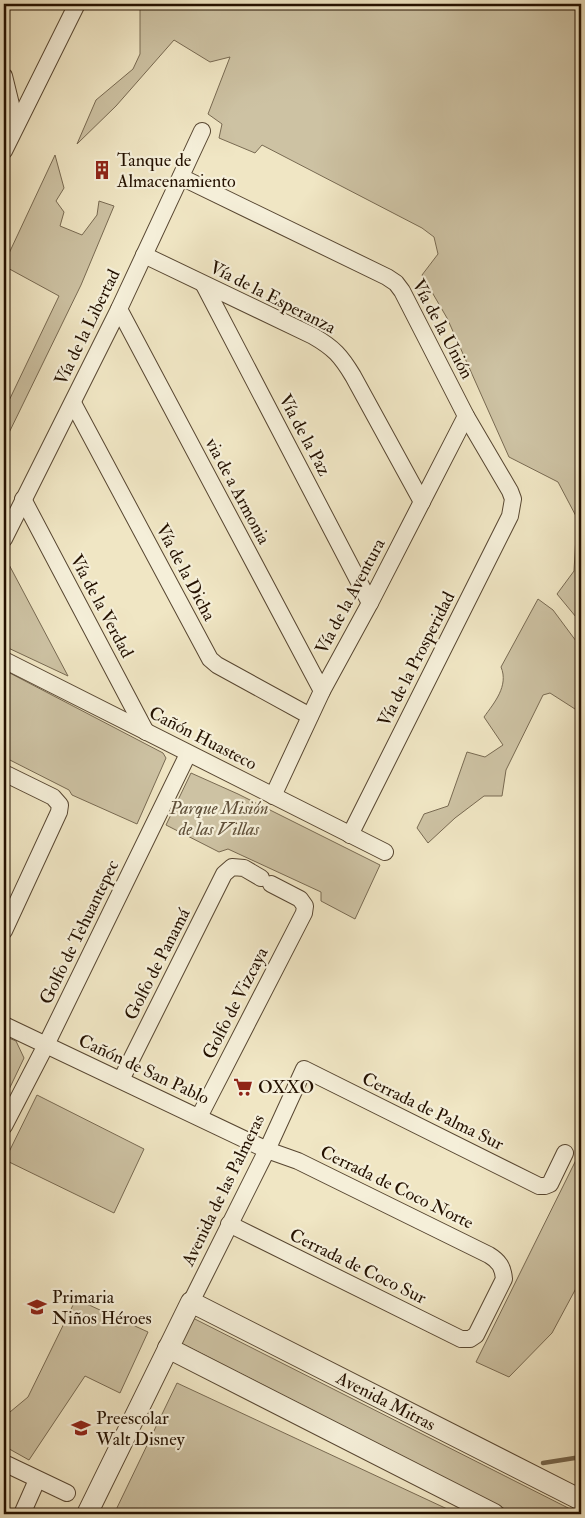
<svg xmlns="http://www.w3.org/2000/svg" width="585" height="1518" font-family="'IM FELL Double Pica',serif">
  <style>
    .green { fill: #cdc2a3; stroke: #786a52 }
    .lines { fill: none; stroke-linecap: round; stroke-linejoin: round }
    .stream { stroke: #75664d; stroke-width: 4.5 }
    .minor-casing { stroke: #574631; stroke-width: 18 }
    .tertiary-casing { stroke: #574631; stroke-width: 22 }
    .minor { stroke: #f5efd9; stroke-width: 16 }
    .tertiary { stroke: #f5efd9; stroke-width: 20 }
    .labels { text-anchor: middle; stroke-width: 4.5; stroke-linejoin: round; paint-order: stroke }
    .poi-label { font-size: 18px; fill: #241100; stroke: #f5efd9; text-anchor: start }
    .street-label { font-size: 18px; fill: #241100; stroke: #f5efd9 }
    .park-label { font-size: 18px; font-style: italic; fill: #5f4f39; stroke: #f5efd9 }
  </style>
  <rect width="100%" height="100%" fill="#f0e6c4"/>
  <filter id="stains"><feTurbulence type="fractalNoise" baseFrequency=".004" numOctaves="4"/><feColorMatrix values="0 0 0 0 .2 0 0 0 0 .09 0 0 0 0 .02 0 0 0 .5 -.17"/></filter>
  <radialGradient id="worn" r=".72"><stop offset=".6" stop-color="#630" stop-opacity="0"/><stop offset="1" stop-color="#630" stop-opacity=".3"/></radialGradient>
  <g class="green">
    <polygon points="140,4 581,4 581,620 576,617 557,594 574,571 577,518 558,482 509,457 447,318 422,275 438,254 434,237 422,228 262,145 255,153 219,138 222,124 208,114 230,57 210,62 174,40 116,106 77,144 96,100 133,69 140,54"/>
    <polygon points="55,155 64,188 56,201 64,212 60,226 82,235 97,215 99,201 114,206 81,285 4,443 4,411 59,296 4,266 4,264"/>
    <polygon points="6,559 68,676 4,646 4,564"/>
    <path d="M538,599L553,610L579,645L581,653V692L575,709L550,693L543,695L506,770L502,796H484L455,818L428,843L417,828L424,814L448,806L467,752L485,757L503,745L484,717C494,703 509,686 501,667Z"/>
    <polygon points="4,670 163,753 166,758 137,824 72,795 69,790 4,757"/>
    <polygon points="191,773 238,794 380,865 355,919 321,901 321,892 228,849 219,852 166,825"/>
    <polygon points="4,1036 16,1041 24,1058 4,1100"/>
    <polygon points="37,1095 144,1149 114,1213 5,1160"/>
    <polygon points="576,1160 581,1163 581,1279 552,1333 509,1377 476,1362"/>
    <polygon points="76,1299 148,1332 120,1393 85,1376 29,1460 4,1446 4,1417 28,1397"/>
    <polygon points="185,1314 580,1514 515,1514 173,1339"/>
    <polygon points="177,1383 458,1514 114,1514"/>
  </g>
  <g class="lines">
    <polyline class="stream" points="543,1463 581,1457"/>
    <g class="minor-casing">
      <g id="minor">
        <polyline points="4,76 16,125"/>
        <polyline points="4,151 77,4"/>
        <polyline points="181,177 387,277 396,283 402,291 466,416 510,491 513,499 510,516 350,835"/>
        <path d="M144,255L313,336C334,348 341,356 353,376L422,502"/>
        <polyline points="204,285 370,603"/>
        <polyline points="119,309 322,691"/>
        <polyline points="73,403 210,659 217,665 310,716"/>
        <polyline points="23,499 146,732"/>
        <polyline points="4,539 119,309 202,131"/>
        <polyline points="4,660 385,852"/>
        <polyline points="4,773 53,797 60,805 59,812 4,931"/>
        <polyline points="273,796 322,691 370,603 466,416"/>
        <path d="M4,1025L267,1150L298,1161L489,1255C499,1261 503,1267 504,1279L476,1335L470,1339H461L229,1224"/>
        <polyline points="121,1080 224,874 232,867 244,868 261,878"/>
        <polyline points="199,1117 304,913 305,906 300,899 271,884"/>
        <polyline points="4,1126 46,1045 188,754"/>
        <polyline points="191,1302 267,1150 304,1069 539,1186 545,1186 550,1184 565,1153"/>
        <polyline points="4,1463 67,1493"/>
        <polyline points="22,1514 37,1480"/>
      </g>
    </g>
    <g class="tertiary-casing">
      <g id="tertiary">
        <polyline points="168,1348 494,1514"/>
        <polyline points="87,1514 191,1302 581,1500"/>
      </g>
    </g>
    <use href="#minor" class="minor"/>
    <use href="#tertiary" class="tertiary"/>
  </g>
  <defs>
    <g id="building-bare" transform="scale(1.5)"><path d="M-4-6H4V6H1V3H-1V6H-4ZM-2.5-4.3h1.7v1.8h-1.7ZM.8-4.3h1.7v1.8H.8ZM-2.5-1h1.7V.8h-1.7ZM.8-1h1.7V.8H.8Z" fill="#8f2418" stroke="#f5efd9" stroke-width="2.5" paint-order="stroke"/></g>
    <g id="supermarket-bare" transform="scale(1.5)"><path d="M-6-5.5h2.5l.6 2H6L4.5 2H-2.5L-4.4-4H-6ZM-1.5 3.2a1.3 1.3 0 1 0 .1 0ZM3 3.2a1.3 1.3 0 1 0 .1 0Z" fill="#8f2418" stroke="#f5efd9" stroke-width="2.5" paint-order="stroke"/></g>
    <g id="school-bare" transform="scale(1.5)"><path d="M0-5L7-2L0 1L-7-2ZM-4 1L0 2.5L4 1V4Q0 6-4 4Z" fill="#8f2418" stroke="#f5efd9" stroke-width="2.5" paint-order="stroke"/></g>
  </defs>
  <g fill-rule="evenodd">
    <use href="#building-bare" x="102" y="170"/>
    <use href="#supermarket-bare" x="243" y="1087"/>
    <use href="#school-bare" x="37" y="1307"/>
    <use href="#school-bare" x="81" y="1428"/>
  </g>
  <g class="labels">
    <g class="poi-label">
      <text x="117" y="166">Tanque de<tspan x="117" dy="21">Almacenamiento</tspan></text>
      <text x="258" y="1093">OXXO</text>
      <text x="52" y="1303">Primaria<tspan x="52" dy="21">Niños Héroes</tspan></text>
      <text x="96" y="1424">Preescolar<tspan x="96" dy="21">Walt Disney</tspan></text>
    </g>
    <g class="street-label">
      <text transform="translate(273 297) rotate(27)" y="6">Vía de la Esperanza</text>
      <text transform="translate(87 327) rotate(-64)" y="6">Vía de la Libertad</text>
      <text transform="translate(443 329) rotate(62)" y="6">Vía de la Unión</text>
      <text transform="translate(305 435) rotate(62)" y="6">Vía de la Paz</text>
      <text transform="translate(238 491) rotate(62)" y="6">via de a Armonia</text>
      <text transform="translate(186 572) rotate(62)" y="6">Vía de la Dicha</text>
      <text transform="translate(350 596) rotate(-62)" y="6">Vía de la Aventura</text>
      <text transform="translate(102 606) rotate(62)" y="6">Vía de la Verdad</text>
      <text transform="translate(416 659) rotate(-63)" y="6">Vía de la Prosperidad</text>
      <text transform="translate(203 738) rotate(27)" y="6">Cañón Huasteco</text>
      <text transform="translate(79 932) rotate(-64)" y="6">Golfo de Tehuantepec</text>
      <text transform="translate(157 964) rotate(-63)" y="6">Golfo de Panamá</text>
      <text transform="translate(235 1003) rotate(-63)" y="6">Golfo de Vizcaya</text>
      <text transform="translate(144 1069) rotate(25)" y="6">Cañón de San Pablo</text>
      <text transform="translate(433 1111) rotate(26)" y="6">Cerrada de Palma Sur</text>
      <text transform="translate(397 1187) rotate(26)" y="6">Cerrada de Coco Norte</text>
      <text transform="translate(223 1190) rotate(-64)" y="6">Avenida de las Palmeras</text>
      <text transform="translate(358 1266) rotate(26)" y="6">Cerrada de Coco Sur</text>
      <text transform="translate(386 1401) rotate(27)" y="6">Avenida Mitras</text>
    </g>
    <g class="park-label">
      <text x="219" y="814">Parque Misión<tspan x="219" dy="21">de las Villas</tspan></text>
    </g>
  </g>
  <rect width="585" height="1518" fill="none" stroke="#f0e6c4" stroke-width="20"/>
  <rect x="5" y="5" width="575" height="1508" fill="none" stroke="#241100" stroke-width="2.5"/>
  <rect x="10" y="10" width="565" height="1498" fill="none" stroke="#241100"/>
  <rect width="100%" height="100%" filter="url(#stains)"/>
  <rect width="100%" height="100%" fill="url(#worn)"/>
</svg>
